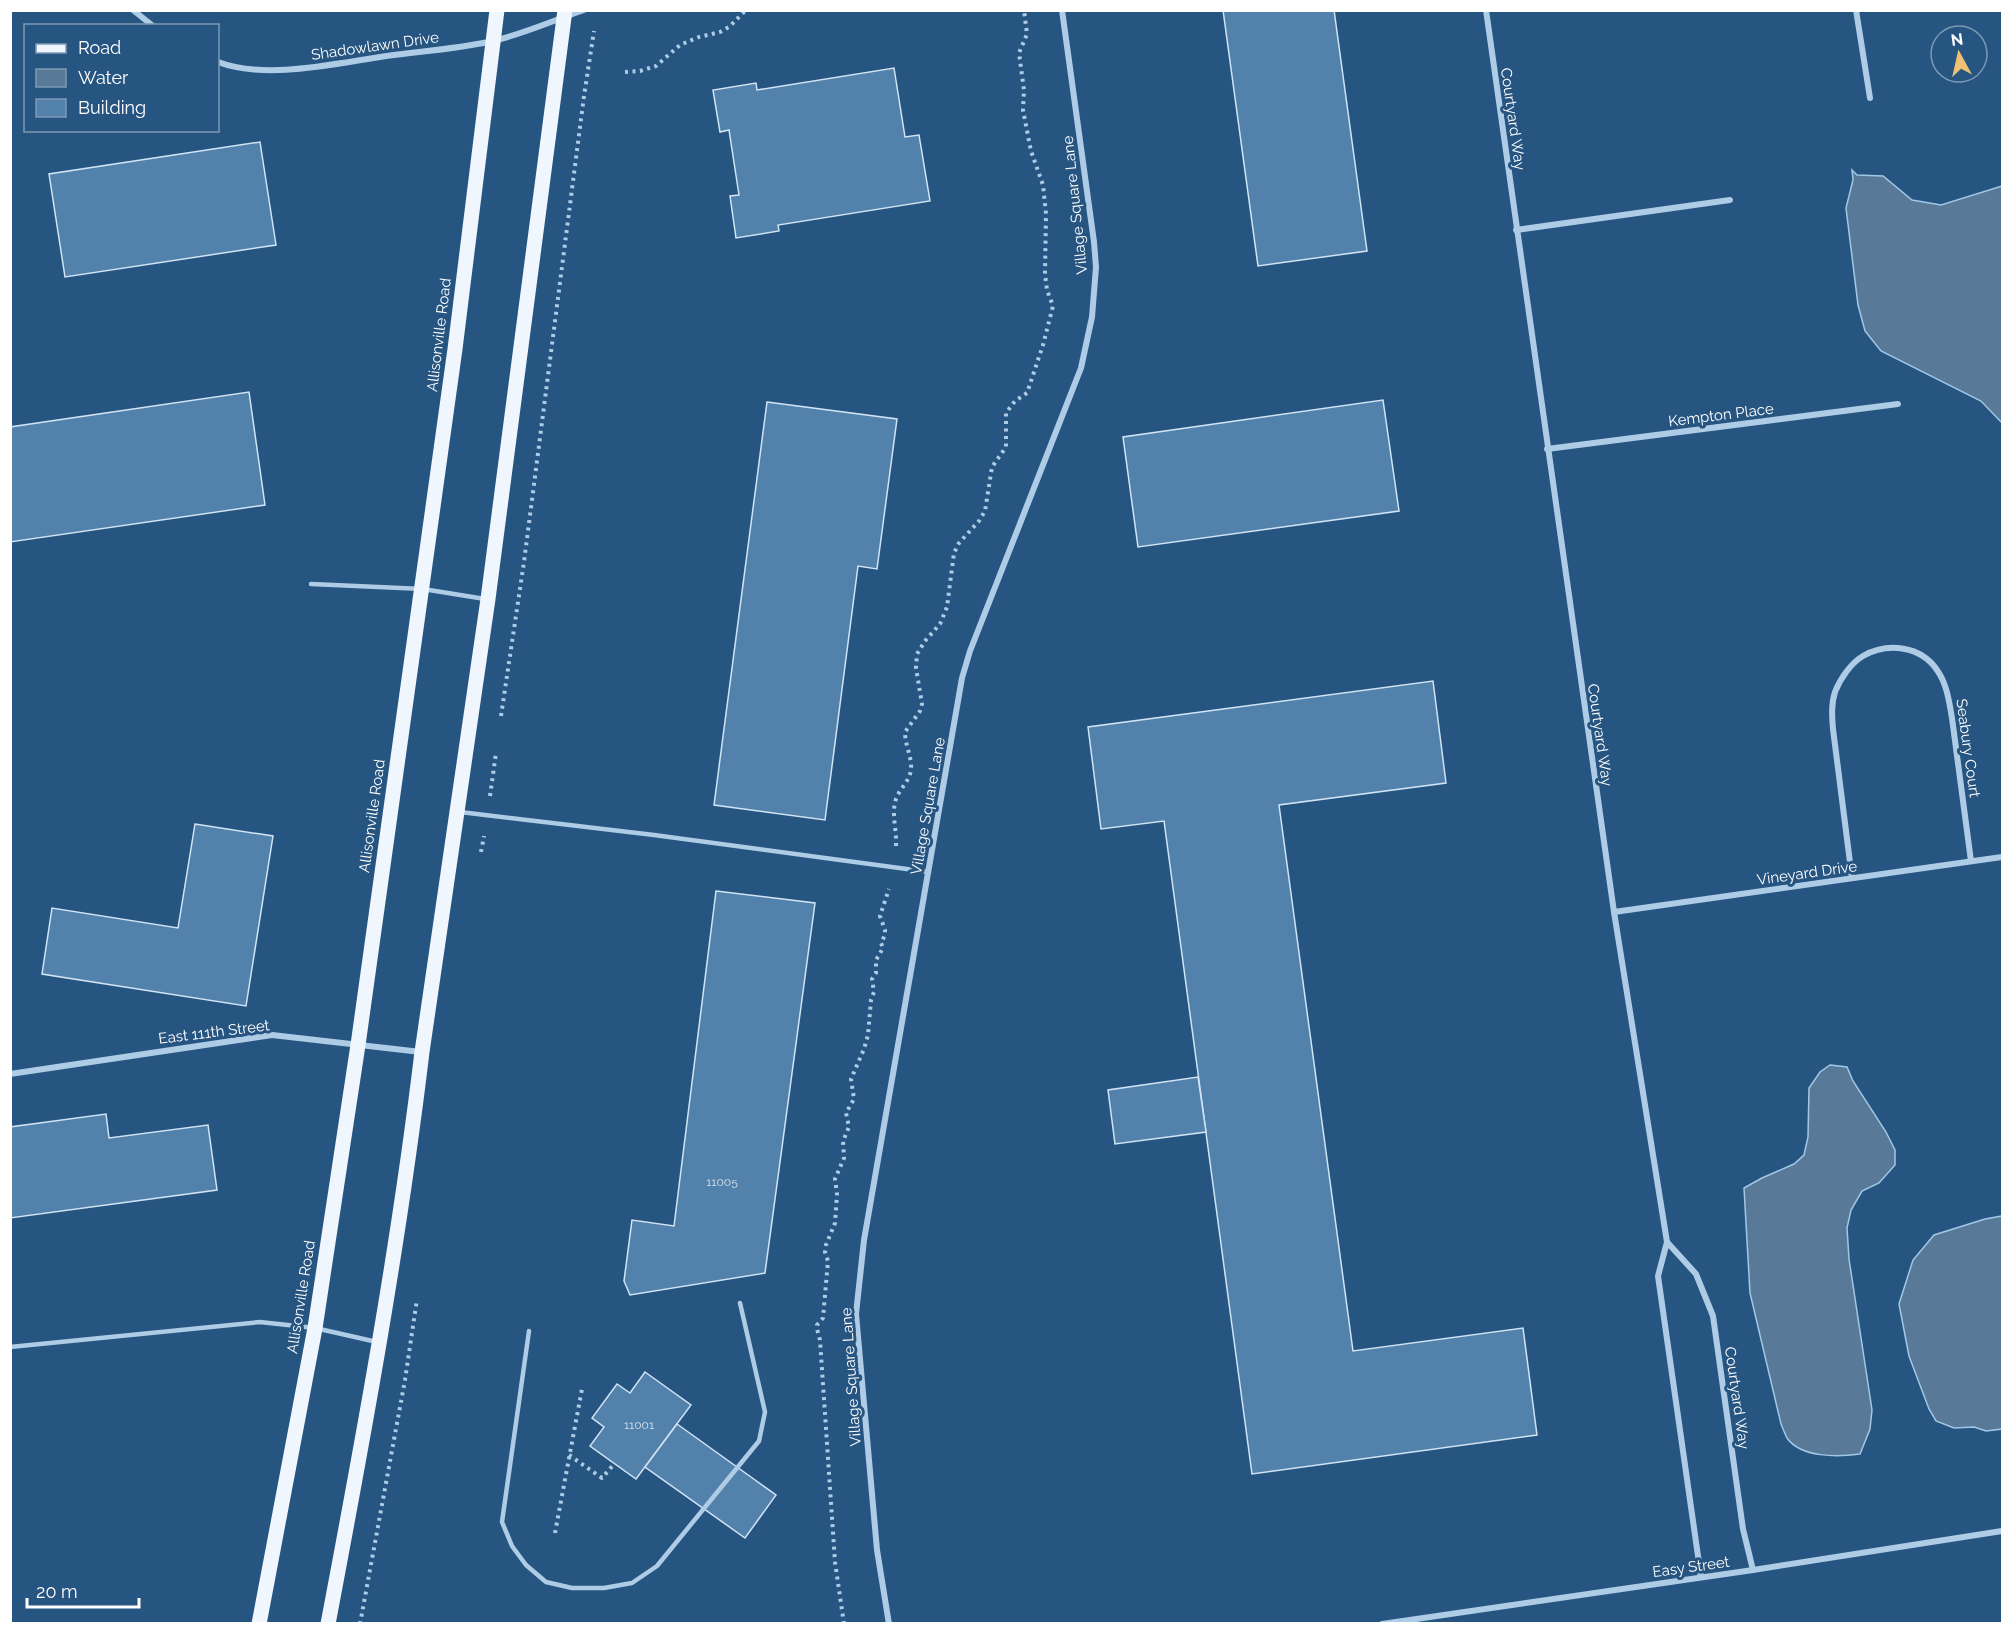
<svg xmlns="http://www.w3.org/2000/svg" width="2013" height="1634" font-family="Raleway,sans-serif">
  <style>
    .water { fill: #587a98; stroke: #a2c8e7; stroke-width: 1.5 }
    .building { fill: #5281ac; stroke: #d1e4f5; stroke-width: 1.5 }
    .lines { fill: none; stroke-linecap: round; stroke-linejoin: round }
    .path { stroke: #aecce6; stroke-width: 4; stroke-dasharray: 3 4.5; stroke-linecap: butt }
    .service { stroke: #aecce6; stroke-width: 4.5 }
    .minor { stroke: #aecce6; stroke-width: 6 }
    .primary { stroke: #eff6fd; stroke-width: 15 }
    .labels { text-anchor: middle; stroke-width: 6; stroke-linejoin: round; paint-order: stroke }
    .number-label { font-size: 12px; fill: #d4e0ea }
    .street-label { font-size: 15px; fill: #fff; stroke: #265581 }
  </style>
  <rect width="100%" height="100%" fill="#265581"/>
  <g class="water">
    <polygon points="1852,170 1857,175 1883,176 1912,200 1941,205 2002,186 2002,423 1981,401 1881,351 1865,331 1858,305 1846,208 1853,180"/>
    <path d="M1830,1065L1847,1067L1853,1081L1886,1132L1895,1150V1165L1879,1183L1862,1191L1851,1210L1847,1228L1849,1259L1872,1410L1870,1429L1860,1454C1838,1457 1801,1458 1787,1438C1785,1434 1783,1429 1781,1424L1750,1293L1744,1188L1762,1178L1794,1164L1804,1155L1808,1137L1809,1088L1820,1072Z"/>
    <polygon points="2002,1216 2002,1429 1986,1431 1974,1427 1954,1428 1936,1421 1929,1409 1909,1356 1899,1304 1913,1260 1934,1235 1985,1219"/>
  </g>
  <g class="building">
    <polygon points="1223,10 1334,10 1367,251 1258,266"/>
    <polygon points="894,68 905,137 919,135 930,201 778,225 779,231 736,238 730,196 739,195 729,130 720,132 713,90 756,83 757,90"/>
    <polygon points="260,142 276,245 65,277 49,174"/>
    <polygon points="249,392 265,505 10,542 10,427"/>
    <polygon points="1383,400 1399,511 1138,547 1123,437"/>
    <polygon points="767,402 897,419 877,569 858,566 825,820 714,805"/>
    <polygon points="1433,681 1446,783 1279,805 1353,1351 1523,1328 1537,1435 1252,1474 1164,821 1101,829 1088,727"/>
    <polygon points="195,824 273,836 246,1006 42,974 52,908 178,928"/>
    <polygon points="716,891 815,903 765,1273 630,1295 624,1281 632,1220 674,1226"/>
    <polygon points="1198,1077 1206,1132 1115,1144 1108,1090"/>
    <polygon points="106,1114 109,1138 208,1125 217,1190 10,1218 10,1127"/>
    <polygon points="645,1372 691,1405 636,1479 590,1446 604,1427 592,1418 617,1384 630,1393"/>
    <polygon points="677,1424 776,1495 745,1538 645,1467"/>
  </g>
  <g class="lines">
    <g class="path">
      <polyline points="625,72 640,71 656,66 680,45 699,37 720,32 729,27 746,10"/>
      <polyline points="501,716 524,562 584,96 594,31"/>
      <polyline points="490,796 496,753"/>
      <path d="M896,846C897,830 891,814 896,799C900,788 910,781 911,769C912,757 905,745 905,732L920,711L922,704L916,668L917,654L925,641L940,624L947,607L954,553L959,543L979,521L985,511L992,467L1006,447V413L1015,401L1027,393L1043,345L1053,306L1047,290L1045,274L1046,214L1043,185L1031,151L1023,110L1024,90L1019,53L1027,34L1024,10"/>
      <polyline points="481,852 484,836"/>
      <polyline points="569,1455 602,1478 614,1464"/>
      <polyline points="555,1533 582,1389"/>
      <polyline points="360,1624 405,1380 417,1299"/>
      <polyline points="844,1624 835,1562 820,1340 817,1329 817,1325 823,1318 828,1261 825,1252 826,1245 835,1223 837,1194 835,1179 844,1158 843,1141 849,1127 846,1113 854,1099 851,1079 864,1049 868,1035 871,1000 874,992 872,979 876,973 876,960 883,948 881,943 885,935 885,930 880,916 889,889"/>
    </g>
    <g class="service">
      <polyline points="311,584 423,589 485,599"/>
      <polyline points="460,812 654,835 929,872"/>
      <polyline points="529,1331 502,1522 512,1546 526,1565 546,1582 572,1588 604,1588 632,1583 657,1566 759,1441 765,1412 740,1303"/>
      <polyline points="10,1347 260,1322 315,1328 377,1342"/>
    </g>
    <g class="minor">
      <polyline points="133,10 153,26"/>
      <polyline points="1486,10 1614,912 1667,1242"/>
      <polyline points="1856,10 1870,98"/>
      <path d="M218,62C268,81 341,62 394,55C427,51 461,48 493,41C524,34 554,20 584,10"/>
      <polyline points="1516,230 1730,200"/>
      <polyline points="1547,449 1898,404"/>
      <path d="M1852,878L1833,729C1832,717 1831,704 1835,692C1840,679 1851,663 1863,656C1888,642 1921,646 1937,670C1947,684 1949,701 1952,718L1971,861"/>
      <polyline points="1614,912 2002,857"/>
      <polyline points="10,1074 272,1035 421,1052"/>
      <polyline points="1701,1577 1658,1276 1667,1242 1696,1274 1713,1316 1743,1529 1753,1570"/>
      <polyline points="889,1624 877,1550 856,1314 864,1240 962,678 970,651 1081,368 1092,317 1096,267 1094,242 1062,10"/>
      <polyline points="1382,1624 1753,1570 2002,1531"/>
    </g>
    <g class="primary">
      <polyline points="259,1624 315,1328 358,1045 455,349 497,10"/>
      <path d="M328,1624C364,1434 399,1244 422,1052L488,599L565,10"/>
    </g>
  </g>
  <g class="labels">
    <g class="number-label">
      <text x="722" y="1186">11005</text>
      <text x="639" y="1429">11001</text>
    </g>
    <g class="street-label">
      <text transform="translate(375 46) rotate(-8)" y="5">Shadowlawn Drive</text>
      <text transform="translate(1513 119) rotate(82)" y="5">Courtyard Way</text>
      <text transform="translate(1075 205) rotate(-96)" y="5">Village Square Lane</text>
      <text transform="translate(439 335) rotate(-83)" y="5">Allisonville Road</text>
      <text transform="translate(1721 415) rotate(-7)" y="5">Kempton Place</text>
      <text transform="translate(1600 735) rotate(82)" y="5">Courtyard Way</text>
      <text transform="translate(1968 748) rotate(82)" y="5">Seabury Court</text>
      <text transform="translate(928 806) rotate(-80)" y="5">Village Square Lane</text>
      <text transform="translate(372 816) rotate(-82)" y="5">Allisonville Road</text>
      <text transform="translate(1807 873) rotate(-8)" y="5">Vineyard Drive</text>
      <text transform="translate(214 1032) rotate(-7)" y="5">East 111th Street</text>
      <text transform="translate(301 1297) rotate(-81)" y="5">Allisonville Road</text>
      <text transform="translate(851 1377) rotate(-94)" y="5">Village Square Lane</text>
      <text transform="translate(1737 1398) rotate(82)" y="5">Courtyard Way</text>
      <text transform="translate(1691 1567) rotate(-8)" y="5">Easy Street</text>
    </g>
  </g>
  <rect width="2013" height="1634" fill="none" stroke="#ffffff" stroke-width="24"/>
  <rect x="24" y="24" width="195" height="108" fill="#265581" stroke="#7d99b3" stroke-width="1.5"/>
  <rect x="36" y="44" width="30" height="9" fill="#eff6fd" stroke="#7d99b3" stroke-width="1.5"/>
  <text x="78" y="54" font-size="18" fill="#ffffff">Road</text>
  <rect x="36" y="69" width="30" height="18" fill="#587a98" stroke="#7d99b3" stroke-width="1.5"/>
  <text x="78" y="84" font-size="18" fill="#ffffff">Water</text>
  <rect x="36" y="99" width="30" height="18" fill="#5281ac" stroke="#7d99b3" stroke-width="1.5"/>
  <text x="78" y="114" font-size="18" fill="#ffffff">Building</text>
  <g transform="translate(1959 54) rotate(352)"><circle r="28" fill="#265581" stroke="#7d99b3" stroke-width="1.5"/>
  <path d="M0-4.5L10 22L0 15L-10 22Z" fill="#efc173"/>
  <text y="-9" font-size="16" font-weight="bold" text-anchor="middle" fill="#ffffff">N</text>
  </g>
  <path d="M27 1598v9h112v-9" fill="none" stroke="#ffffff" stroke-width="3"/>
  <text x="36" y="1598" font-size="18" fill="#ffffff" stroke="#265581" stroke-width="4.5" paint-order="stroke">20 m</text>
</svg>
